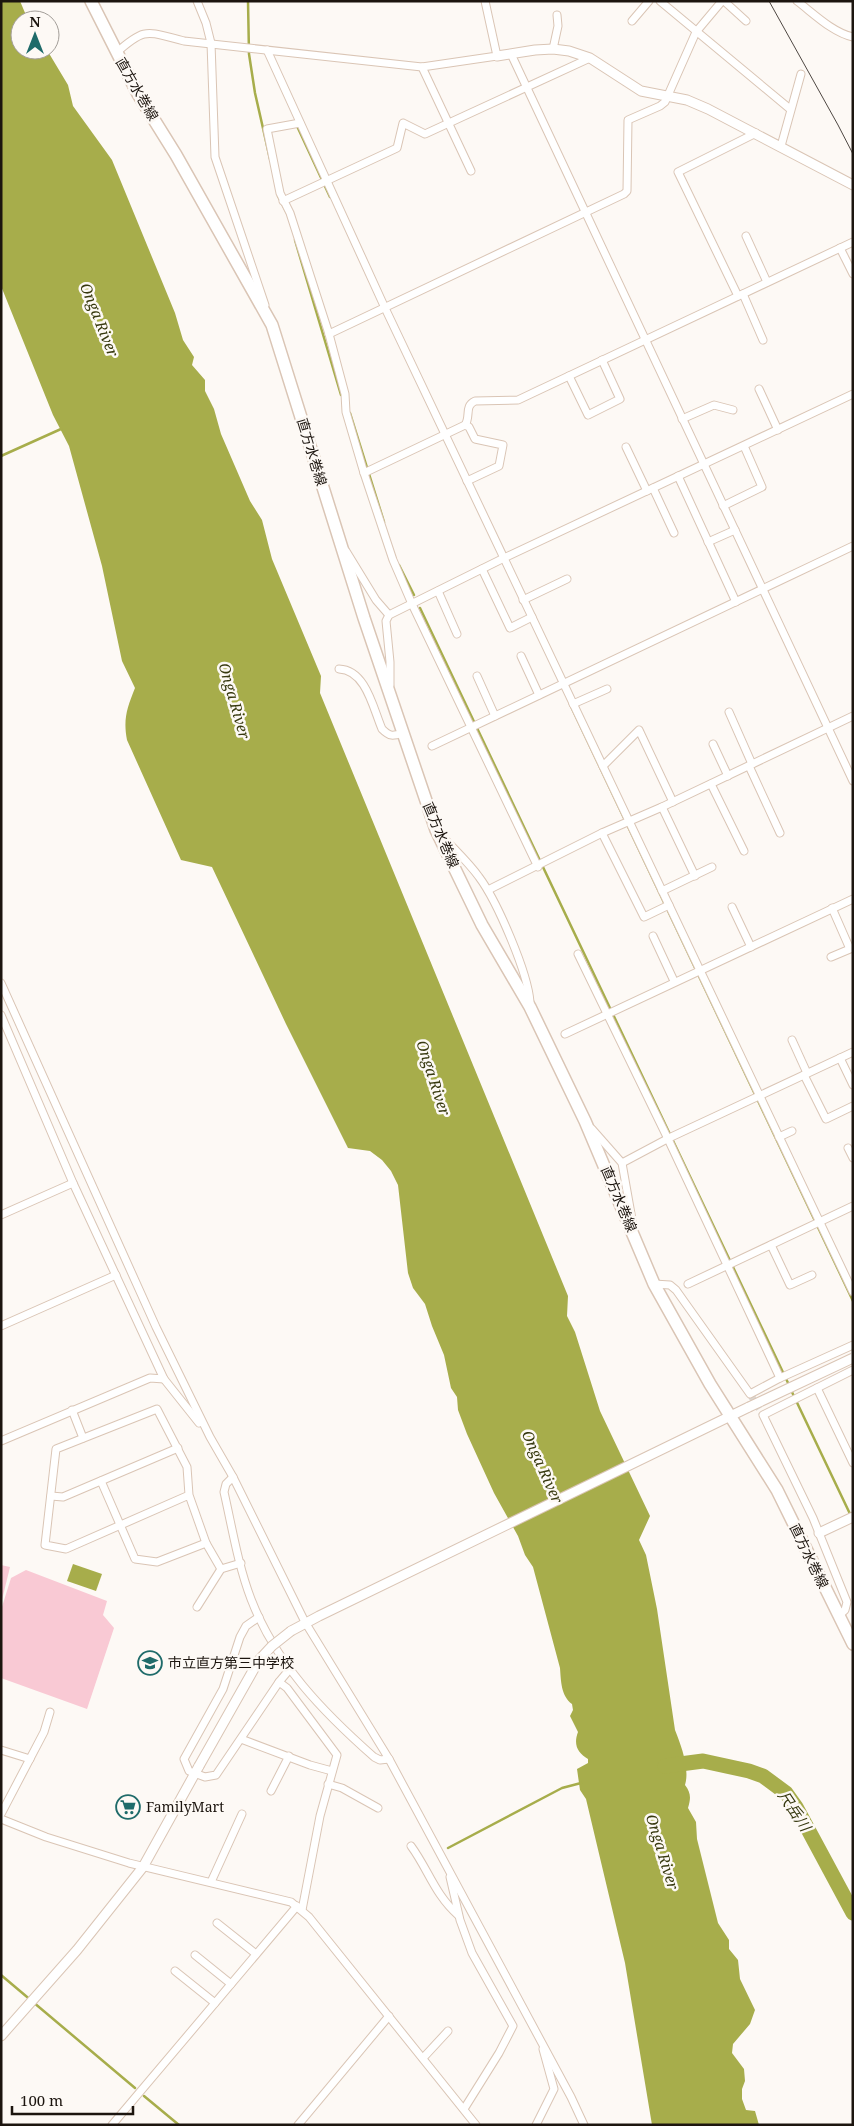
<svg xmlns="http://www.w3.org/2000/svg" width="854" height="2126" font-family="'Noto Serif','Noto Sans JP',serif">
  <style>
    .green { fill: #f9c9d4 }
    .water { fill: #a7ad4b }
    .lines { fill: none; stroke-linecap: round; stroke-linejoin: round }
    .stream { stroke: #a7ad4b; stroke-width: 2.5 }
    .river { stroke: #a7ad4b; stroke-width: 15 }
    .minor-tunnel { stroke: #dbd7d2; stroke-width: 7; stroke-dasharray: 7 3.5; stroke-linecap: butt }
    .minor-casing { stroke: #dac5b5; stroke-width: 9 }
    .tertiary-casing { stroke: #dac5b5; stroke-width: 11 }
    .primary-casing { stroke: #dac5b5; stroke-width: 14 }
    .minor { stroke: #fff; stroke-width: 7 }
    .tertiary { stroke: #fff; stroke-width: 9 }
    .primary { stroke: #fff; stroke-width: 11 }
    .tram { stroke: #4e4742; stroke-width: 1 }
    .tertiary-bridge-casing { stroke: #dac5b5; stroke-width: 11; stroke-linecap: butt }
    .tertiary-bridge { stroke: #fff; stroke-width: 9 }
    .labels { text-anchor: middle; stroke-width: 5; stroke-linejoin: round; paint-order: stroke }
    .street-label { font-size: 14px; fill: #1c150f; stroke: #fdf9f5 }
    .poi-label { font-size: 14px; fill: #1c150f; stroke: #fdf9f5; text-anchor: start }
    .water-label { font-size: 15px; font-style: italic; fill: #37390f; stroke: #fdf9f5 }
  </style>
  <rect width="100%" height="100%" fill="#fdf9f5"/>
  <g class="green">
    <polygon points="1,1565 10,1567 1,1604"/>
    <polygon points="26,1570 107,1601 103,1615 114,1628 87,1709 1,1678 1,1610 11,1578"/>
  </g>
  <g class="water">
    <path d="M1,1H20L28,20H20V50H47L68,85L73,106L112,160L175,313L183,340L194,357L192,365L205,380V391L214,409L221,434L250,501L262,520L272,559L321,676L320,693L568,1296L567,1316L575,1332L600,1411L650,1516L639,1540L646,1555L657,1609L675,1730C681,1745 690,1769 685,1785C691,1793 691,1798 688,1808L696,1822L697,1839L718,1923L729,1940V1949L738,1960L740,1979L755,2010L750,2024L733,2044L732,2053L744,2069L745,2081L742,2089V2099L746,2110L755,2111L759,2125H652L625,1963L586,1799L580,1790L577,1769L588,1763V1759C578,1753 573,1745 578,1732L570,1716L573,1710L572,1704C561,1696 561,1681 560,1668L533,1567L525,1555L518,1536L494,1493L467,1434L458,1410L457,1397L451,1388L444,1355L432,1326L425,1304L413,1288L408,1273L398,1185L391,1171L382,1160L370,1151L348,1148L286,1024L212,867L181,860L127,740C123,719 127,708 135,688L122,661L102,566L69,446L53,415L1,286Z"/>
    <polygon points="73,1564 102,1574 96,1591 67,1581"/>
  </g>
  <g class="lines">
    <g class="stream">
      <polyline points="248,1 249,54 255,93 270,159"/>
      <polyline points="297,126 330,197"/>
      <polyline points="278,196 287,213"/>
      <polyline points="295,240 341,395"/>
      <polyline points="350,413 384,522"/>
      <polyline points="1,456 61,429"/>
      <polyline points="399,565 414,595"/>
      <polyline points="420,608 789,1385"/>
      <polyline points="570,704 853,1301"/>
      <polyline points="791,1390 851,1516"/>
      <polyline points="448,1848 562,1788 581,1783"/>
      <polyline points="1,1975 135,2088"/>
      <polyline points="144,2096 179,2125"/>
    </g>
    <polyline class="river" points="665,1766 703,1761 749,1771 763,1776 786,1793 796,1807 853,1913"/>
    <polyline class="minor-tunnel" points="750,1394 763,1415"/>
    <g class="minor-casing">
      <g id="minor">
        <polyline points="197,1 206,23 211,43 215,157 265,305"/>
        <polyline points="660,1 790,109"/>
        <polyline points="724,1 746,21"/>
        <path d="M797,1C813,13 833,33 853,37"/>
        <polyline points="632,21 649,1"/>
        <polyline points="553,49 558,26 557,15"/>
        <polyline points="267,50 385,308 853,1292"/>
        <path d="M116,53C146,26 147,32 184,41L422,67L497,56L485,1"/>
        <polyline points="511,54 853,781"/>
        <polyline points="422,67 471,171"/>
        <polyline points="300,123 267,129 280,193 290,213 329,334 345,394 346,412 364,473 393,560 412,604 538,867"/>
        <polyline points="781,146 801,74"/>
        <polyline points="283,201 397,148 403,123 425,134 590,58"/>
        <polyline points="746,236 767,282"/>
        <polyline points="840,248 853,274"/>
        <polyline points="743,294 763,340"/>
        <polyline points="738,296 678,172 756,133"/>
        <polyline points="329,334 624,194 627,191 628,120 660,106 665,102 696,32 722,1"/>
        <polyline points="569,376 588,415 620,399 602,360"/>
        <polyline points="759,389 778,430"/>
        <polyline points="682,419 714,405 733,410"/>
        <polyline points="465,425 469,427 475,439 503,445 499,466 467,481"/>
        <polyline points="626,447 647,491"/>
        <path d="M364,473L465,425C471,417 464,406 475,401L518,400L853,242"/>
        <polyline points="678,476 736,602"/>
        <polyline points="653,488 674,533"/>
        <polyline points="723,506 762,487 744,446"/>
        <polyline points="708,542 735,530"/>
        <polyline points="346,551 376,600 389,615"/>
        <polyline points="482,569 510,628 532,617"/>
        <polyline points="438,591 457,634"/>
        <polyline points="523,600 567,579"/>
        <polyline points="521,656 539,695"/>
        <path d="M339,669C366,670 373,708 382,729C390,737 393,736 403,733"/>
        <polyline points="477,676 495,716"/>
        <polyline points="390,685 390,662 386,621 389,615 504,558 853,394"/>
        <polyline points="573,704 607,689"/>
        <polyline points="729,712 752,764"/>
        <polyline points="713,744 728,776"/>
        <polyline points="432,746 853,546"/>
        <polyline points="603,766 639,730 673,802"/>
        <polyline points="749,766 780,833"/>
        <polyline points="711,784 744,851"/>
        <polyline points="662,807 695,876"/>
        <polyline points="602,833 644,917 669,905"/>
        <path d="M443,837C455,850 469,863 479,877C497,901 528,973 530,1002"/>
        <polyline points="488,890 602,833 662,807 853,716"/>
        <polyline points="662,891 712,867"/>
        <polyline points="732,907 751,947"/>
        <polyline points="653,936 674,981"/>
        <polyline points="578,954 668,1139 780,1378"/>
        <polyline points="831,957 850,949 832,908"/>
        <polyline points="1,983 156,1327 210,1437 233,1477 305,1622 389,1759 571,2097 584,2125"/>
        <polyline points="1,1015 73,1183 164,1379 199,1423"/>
        <polyline points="565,1034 853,899"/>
        <polyline points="792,1040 807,1073"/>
        <polyline points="840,1058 853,1085"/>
        <polyline points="804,1075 826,1119 853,1106"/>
        <polyline points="592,1129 622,1163 633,1225"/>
        <polyline points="779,1137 792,1131"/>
        <polyline points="848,1148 853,1158"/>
        <polyline points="622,1163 669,1138 853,1052"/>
        <polyline points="1,1215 73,1183"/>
        <polyline points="771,1245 790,1285 812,1275"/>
        <polyline points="654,1284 670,1285 676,1290 750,1394 780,1378 853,1345"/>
        <polyline points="688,1284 853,1206"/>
        <polyline points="1,1326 116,1275"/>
        <polyline points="817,1388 853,1463"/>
        <polyline points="72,1410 83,1438"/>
        <polyline points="1,1441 150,1378 164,1379"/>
        <path d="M233,1477L226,1484L224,1492C232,1527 238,1565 251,1599C276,1664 323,1712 374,1757L380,1760L389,1759"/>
        <polyline points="101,1481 135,1559 157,1562 206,1543"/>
        <polyline points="189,1495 66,1549 45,1545 56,1449 157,1409 187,1467 189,1495 206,1543 221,1569"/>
        <polyline points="51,1496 63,1497 178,1448"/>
        <polyline points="197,1607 221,1569 241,1563"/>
        <polyline points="838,1616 845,1610 847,1602 813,1518 763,1415 853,1370"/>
        <polyline points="259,1617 246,1626 240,1637 223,1689 184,1759 189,1771 205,1777 216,1775 279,1682 289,1670"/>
        <polyline points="279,1682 287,1688 337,1755 320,1816 302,1910"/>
        <polyline points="241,1739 310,1765 332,1771"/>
        <polyline points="1,1750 30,1759"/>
        <polyline points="328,1784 342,1788 378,1808"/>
        <polyline points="271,1791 289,1756"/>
        <polyline points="1,1814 44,1732 50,1712"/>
        <polyline points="1,1819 46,1837 129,1863 291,1902 309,1917 476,2125"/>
        <path d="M411,1846C428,1869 435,1895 458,1915"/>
        <polyline points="450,1877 460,1920 472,1953 513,2026 499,2053 464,2109"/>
        <polyline points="211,1882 242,1814"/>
        <polyline points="217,1923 256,1954"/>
        <polyline points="195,1955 231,1984"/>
        <polyline points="175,1971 215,2003"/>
        <polyline points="423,2058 448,2031"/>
        <polyline points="112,2125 297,1906"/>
        <polyline points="298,2125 389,2016"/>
        <polyline points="536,2125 554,2089 543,2049"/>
      </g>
    </g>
    <g class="tertiary-casing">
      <g id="tertiary">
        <polyline points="497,56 535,50 553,49 569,51 590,58 641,91 687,100 708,109 853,185"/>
        <polyline points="819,1533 853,1517"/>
        <polyline points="291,1631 319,1616 749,1407"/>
        <polyline points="1,2036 77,1950 143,1867 199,1766"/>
      </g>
    </g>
    <g class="primary-casing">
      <polyline id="primary" points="91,1 138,94 176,155 272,325 364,618 436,830 482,925 530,1007 585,1121 654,1284 710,1384 777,1490 853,1644"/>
    </g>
    <use href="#minor" class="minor"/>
    <use href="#tertiary" class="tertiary"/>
    <use href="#primary" class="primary"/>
    <polyline class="tram" points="769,1 838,125 853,154"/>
    <g class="tertiary-bridge-casing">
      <g id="tertiary-bridge">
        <polyline points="749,1407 853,1358"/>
        <polyline points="199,1766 259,1660 272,1646 291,1631"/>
      </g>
    </g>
    <use href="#tertiary-bridge" class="tertiary-bridge"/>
  </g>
  <defs>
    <g id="school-ring" transform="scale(1.25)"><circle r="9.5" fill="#fdf9f5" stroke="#1f6b6a" stroke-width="1.5"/><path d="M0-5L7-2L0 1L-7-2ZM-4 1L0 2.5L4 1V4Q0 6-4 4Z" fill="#1f6b6a"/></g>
    <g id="supermarket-ring" transform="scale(1.25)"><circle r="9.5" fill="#fdf9f5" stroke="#1f6b6a" stroke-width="1.5"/><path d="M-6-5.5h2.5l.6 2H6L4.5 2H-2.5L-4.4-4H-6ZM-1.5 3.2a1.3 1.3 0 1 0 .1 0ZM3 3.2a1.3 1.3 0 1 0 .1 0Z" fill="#1f6b6a"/></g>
  </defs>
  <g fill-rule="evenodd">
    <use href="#school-ring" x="150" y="1663"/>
    <use href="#supermarket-ring" x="128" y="1807"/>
  </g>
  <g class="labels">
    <g class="street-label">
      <text transform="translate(137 89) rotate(60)" y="5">直方水巻線</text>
      <text transform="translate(312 452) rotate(73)" y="5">直方水巻線</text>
      <text transform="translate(441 835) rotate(67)" y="5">直方水巻線</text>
      <text transform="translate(619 1199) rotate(67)" y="5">直方水巻線</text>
      <text transform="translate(809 1556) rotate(64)" y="5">直方水巻線</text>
    </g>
    <g class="poi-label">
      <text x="168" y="1668">市立直方第三中学校</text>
      <text x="146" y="1812">FamilyMart</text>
    </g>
    <g class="water-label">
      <text transform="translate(99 320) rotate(68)" y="5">Onga River</text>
      <text transform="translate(234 701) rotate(74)" y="5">Onga River</text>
      <text transform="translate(433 1078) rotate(72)" y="5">Onga River</text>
      <text transform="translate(542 1467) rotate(66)" y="5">Onga River</text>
      <text transform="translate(794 1811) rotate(56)" y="5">尺岳川</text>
      <text transform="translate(662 1852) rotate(73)" y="5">Onga River</text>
    </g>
  </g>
  <rect width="854" height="2126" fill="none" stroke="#1c150f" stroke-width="5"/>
  <g transform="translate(35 35)"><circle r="24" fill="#fdf9f5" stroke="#a39e99"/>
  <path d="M0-4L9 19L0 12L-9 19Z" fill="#1f6b6a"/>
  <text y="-8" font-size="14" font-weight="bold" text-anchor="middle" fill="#1c150f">N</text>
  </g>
  <path d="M12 2106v8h121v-8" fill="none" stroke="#1c150f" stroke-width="2.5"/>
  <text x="20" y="2106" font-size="15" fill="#1c150f" stroke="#fdf9f5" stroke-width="4" paint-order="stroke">100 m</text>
</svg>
